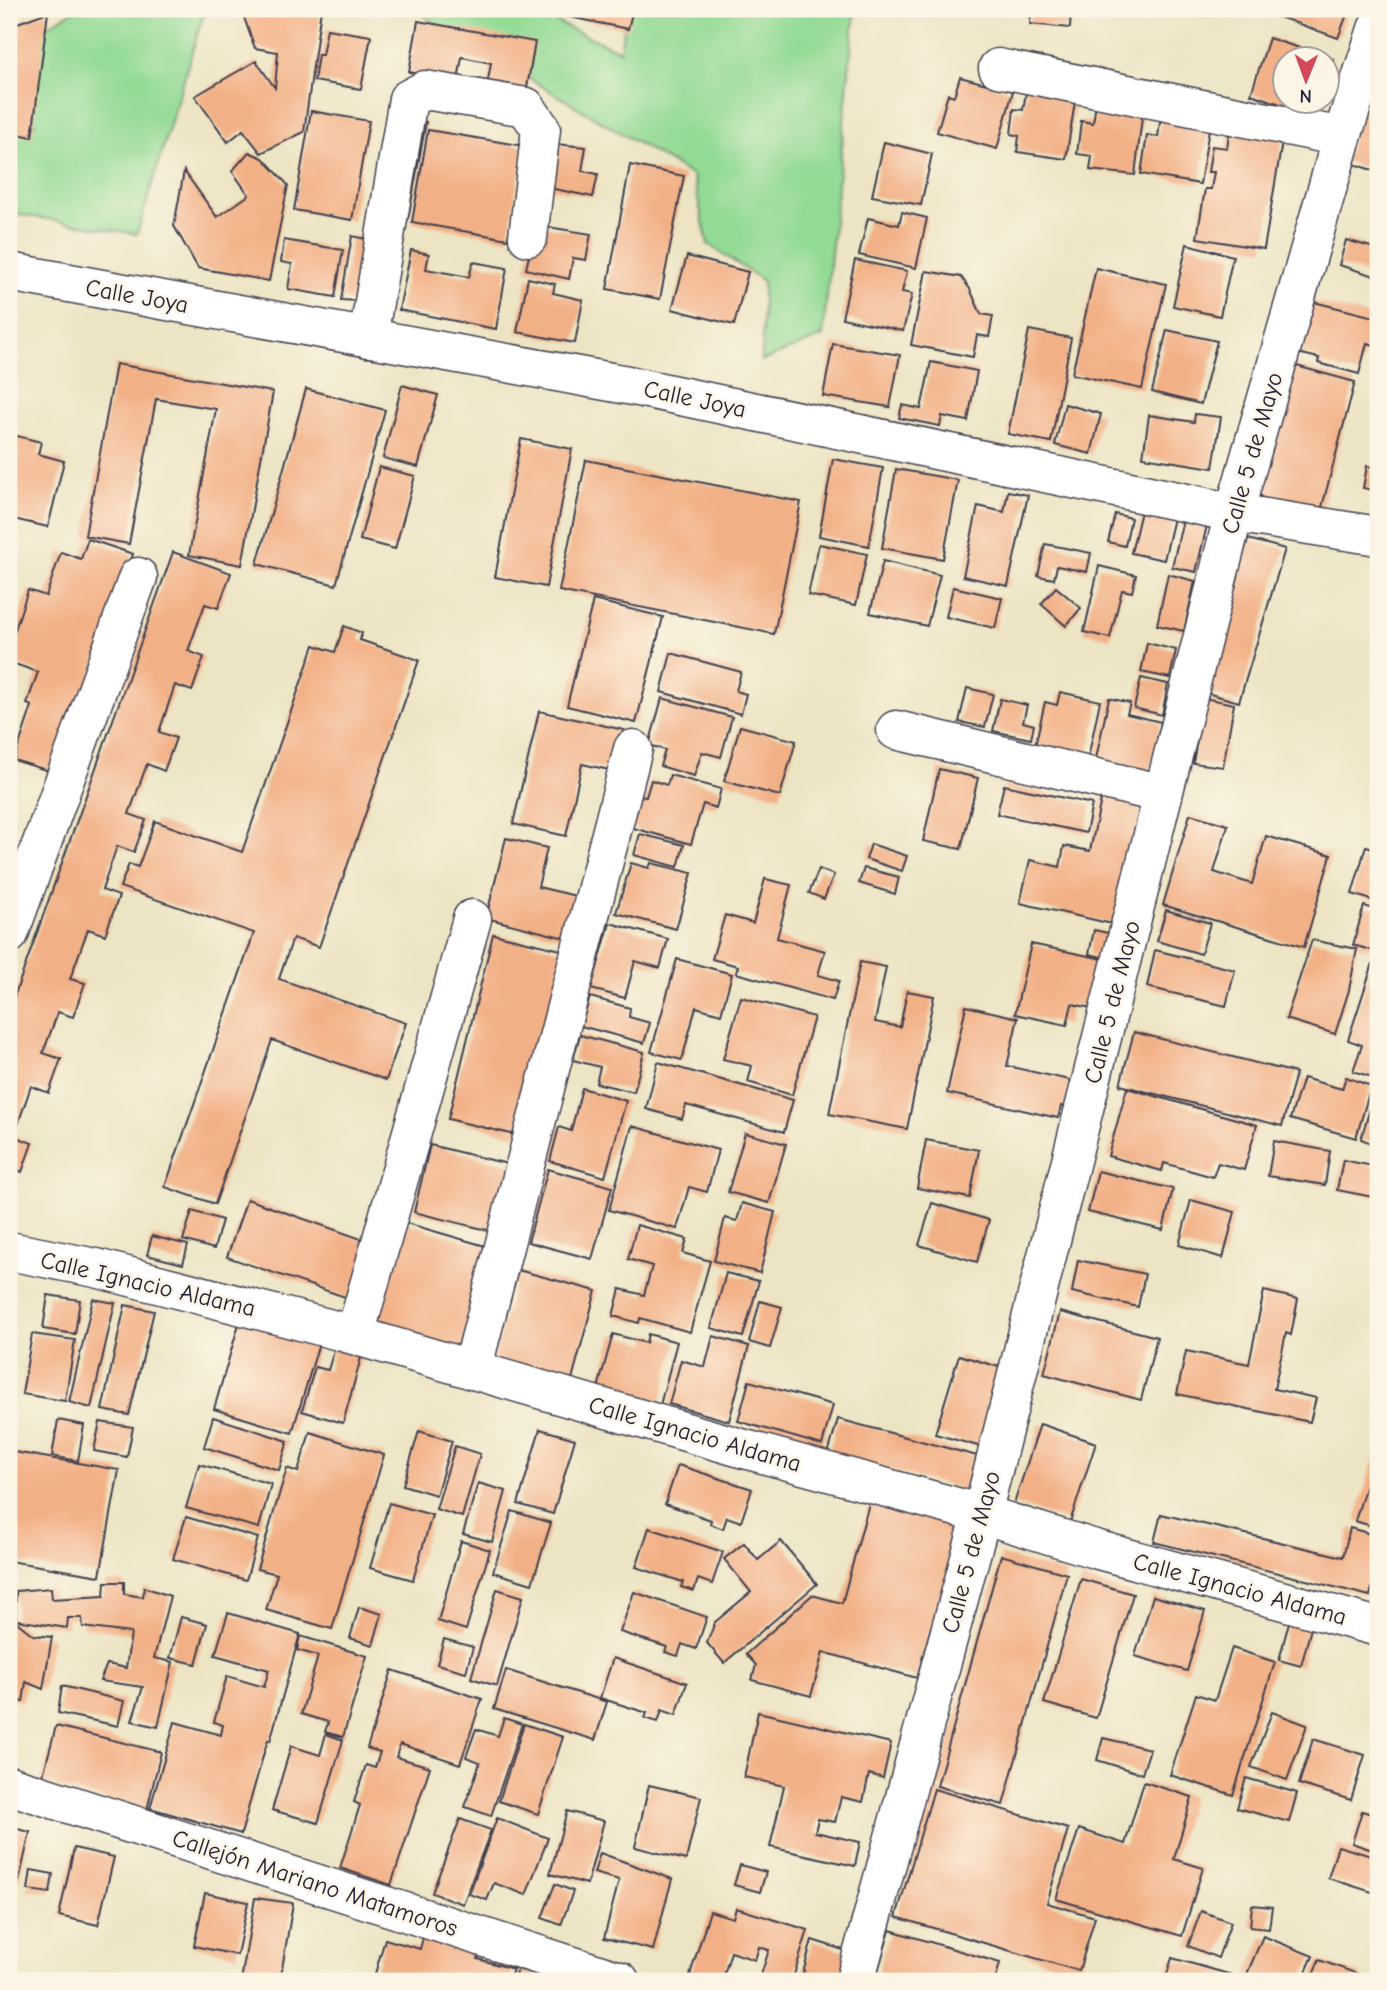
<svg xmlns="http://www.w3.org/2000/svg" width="1387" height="1990" font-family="'Comic Neue',sans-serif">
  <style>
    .green { fill: #93da94; stroke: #5a7e68; stroke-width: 2 }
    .building { fill: #f2b086 }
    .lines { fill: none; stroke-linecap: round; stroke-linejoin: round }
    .minor-casing { stroke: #403f4f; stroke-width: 41 }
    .minor { stroke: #fff; stroke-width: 38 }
    .labels { text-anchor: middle; stroke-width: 5; stroke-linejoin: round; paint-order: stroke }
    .street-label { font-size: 24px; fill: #22223b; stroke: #fcf5e5 }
  </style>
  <rect width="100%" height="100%" fill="#fcf5e5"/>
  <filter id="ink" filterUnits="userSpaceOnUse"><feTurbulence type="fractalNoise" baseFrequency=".0143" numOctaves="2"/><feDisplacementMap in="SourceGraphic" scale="14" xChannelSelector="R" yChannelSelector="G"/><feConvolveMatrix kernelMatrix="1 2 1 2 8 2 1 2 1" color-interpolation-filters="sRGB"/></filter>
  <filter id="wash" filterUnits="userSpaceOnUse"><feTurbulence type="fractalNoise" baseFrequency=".00686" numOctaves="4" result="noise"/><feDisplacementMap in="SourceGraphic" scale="28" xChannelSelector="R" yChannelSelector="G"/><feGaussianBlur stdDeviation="1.57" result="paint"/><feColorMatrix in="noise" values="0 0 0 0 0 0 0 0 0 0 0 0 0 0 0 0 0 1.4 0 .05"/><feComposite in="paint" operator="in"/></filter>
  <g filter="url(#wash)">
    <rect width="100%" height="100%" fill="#ece4c3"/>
    <g class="green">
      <polygon points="77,9 205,9 137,234 9,213 9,132 35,125 9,90 9,48"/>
      <polygon points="398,9 528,9 620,51 627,9 855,9 823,336 762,361 763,281 708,244 693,176 417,12"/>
    </g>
    <g id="blocks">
      <g class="building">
        <polygon points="241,9 321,9 304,132 261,153 243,130 228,142 195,96 256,61 275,88 278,52 255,48"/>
        <polygon points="551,9 633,9 628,29 550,13"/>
        <polygon points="1031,9 1071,9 1070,28 1030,24"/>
        <polygon points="1257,9 1349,9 1338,38"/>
        <polygon points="48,12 32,137 9,132 9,26"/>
        <polygon points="418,21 535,42 526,93 487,86 491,63 462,57 458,81 409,72"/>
        <polygon points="327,29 371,36 361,89 314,81 318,55 322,55"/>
        <polygon points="1269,38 1333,59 1331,60 1328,68 1328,60 1285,60 1285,102 1308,102 1304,112 1251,94"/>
        <polygon points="960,77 1013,91 997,149 937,132 948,94 954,96"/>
        <polygon points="1027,87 1076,95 1066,159 1017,152 1019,136 1011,134 1014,109 1023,110"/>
        <polygon points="1366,99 1378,103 1378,172 1345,161"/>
        <polygon points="1096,103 1143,109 1135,175 1090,170 1092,156 1077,154 1081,121 1093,123"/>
        <polygon points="311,111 369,121 352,220 294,210"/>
        <polygon points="1161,115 1210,123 1200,184 1141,174 1147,135 1158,137"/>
        <polygon points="417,120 426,122 408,219 400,217"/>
        <polygon points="1230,127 1283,136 1264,249 1197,238 1205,189 1211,189 1214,172 1208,172 1212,146 1227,148"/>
        <polygon points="428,130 524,146 508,239 412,222"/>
        <polygon points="884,142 932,154 921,205 872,196"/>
        <polygon points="555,144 586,147 582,171 598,174 593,197 545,187"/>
        <polygon points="249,152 263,158 288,185 269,281 198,268 174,226 184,171 217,217 249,195 232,171"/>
        <polygon points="630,165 684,176 660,299 607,289"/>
        <polygon points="9,210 14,211 10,234 9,234"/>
        <polygon points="902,212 927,218 916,268 859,255 868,218 899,225"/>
        <polygon points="536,225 591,234 586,260 573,258 569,279 526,269"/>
        <polygon points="352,236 371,240 359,301 341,300"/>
        <polygon points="284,240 343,250 335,297 288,289 292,264 281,262"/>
        <polygon points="1346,240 1378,249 1378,277 1339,265"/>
        <polygon points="1187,244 1233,256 1220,316 1173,306"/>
        <polygon points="411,250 429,254 426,269 469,277 473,262 507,268 496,329 399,310"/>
        <polygon points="687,256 748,272 734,325 672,309"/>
        <polygon points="855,260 907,271 902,292 912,294 903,331 842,318"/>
        <polygon points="1096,268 1166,284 1142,389 1072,374"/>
        <polygon points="926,271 961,277 970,289 981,314 993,316 989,337 977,335 973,357 911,345"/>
        <polygon points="528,278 555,284 553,293 583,300 575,343 517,332"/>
        <polygon points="1306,300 1378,318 1378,346 1367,343 1359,374 1318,363 1319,358 1293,352"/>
        <polygon points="1029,330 1071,338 1051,442 1008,434"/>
        <polygon points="1167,330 1217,341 1201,404 1152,392"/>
        <polygon points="833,344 900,355 890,407 823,396"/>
        <polygon points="931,362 977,371 968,421 942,416 940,426 899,418 902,405 921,409"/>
        <polygon points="116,364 273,392 242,565 189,555 216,409 156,399 129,544 85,536"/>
        <polygon points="1289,364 1355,382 1322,507 1268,505 1255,489"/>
        <polygon points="402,385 438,395 418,467 383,458"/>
        <polygon points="306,389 385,410 336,585 257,564"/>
        <polygon points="1065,404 1101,414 1091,454 1055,445"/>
        <polygon points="1195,414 1221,417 1213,468 1143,457 1149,415 1194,422"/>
        <polygon points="9,434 41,442 38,454 64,461 48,527 9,518 9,502 13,485 9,484"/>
        <polygon points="521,439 572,449 546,587 495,577"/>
        <polygon points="833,459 883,468 869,546 819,536"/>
        <polygon points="586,460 801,502 774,634 559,591"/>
        <polygon points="1367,466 1378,468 1378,491 1363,488"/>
        <polygon points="379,467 415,476 395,549 360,540"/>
        <polygon points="896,469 958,480 943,559 882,548"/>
        <polygon points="1008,491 1028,495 1008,586 963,576 978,506 1004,512"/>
        <polygon points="1141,511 1174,518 1164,560 1131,553"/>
        <polygon points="1115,514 1131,518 1125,546 1108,542"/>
        <polygon points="1183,520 1207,525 1196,572 1172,567"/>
        <polygon points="88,539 133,554 59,774 14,760 32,706 27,704 38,672 9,662 9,648 28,590 46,596 61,552 81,559"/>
        <polygon points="1248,539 1285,549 1239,702 1203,692"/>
        <polygon points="819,544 867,554 856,605 808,595"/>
        <polygon points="1045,544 1091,553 1087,572 1057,566 1054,579 1038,576"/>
        <polygon points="173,552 231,573 218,608 205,604 188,651 204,657 192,691 175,685 159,732 176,738 164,771 147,764 129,814 146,820 134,852 117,846 102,890 119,896 105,935 88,929 70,979 85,983 73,1017 58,1012 43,1053 61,1059 49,1093 31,1086 14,1136 32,1143 22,1172 9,1167 9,1011"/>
        <polygon points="883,561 940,575 927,626 870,613"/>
        <polygon points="1099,566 1136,575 1132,592 1122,590 1110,638 1084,632"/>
        <polygon points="1168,574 1195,581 1184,631 1157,625"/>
        <polygon points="953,587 1002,598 995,628 946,617"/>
        <polygon points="1056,587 1081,608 1066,626 1041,604"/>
        <polygon points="593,600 663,617 636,723 567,706"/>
        <polygon points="344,626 362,633 360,640 419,660 319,947 293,938 279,979 406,1023 386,1080 272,1040 215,1204 165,1187 254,933 120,887 129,864 138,867 155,821 242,852 314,645 335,652"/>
        <polygon points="1147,643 1176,650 1170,678 1141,672"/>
        <polygon points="671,653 741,672 736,691 746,694 741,714 661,692"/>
        <polygon points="1141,678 1168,684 1162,715 1134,708"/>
        <polygon points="967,688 993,694 985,727 959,722"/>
        <polygon points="1060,692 1100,701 1088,758 1035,746 1045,702 1057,705"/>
        <polygon points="662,698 732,717 721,757 702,752 694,776 660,766 665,750 649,745"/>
        <polygon points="1109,698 1130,703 1127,714 1161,722 1149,776 1095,763"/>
        <polygon points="1204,698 1234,704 1223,767 1193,763"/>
        <polygon points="1000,699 1027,705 1023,722 1034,725 1031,739 993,731"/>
        <polygon points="539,711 624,730 614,771 582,764 566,836 513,824"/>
        <polygon points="740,726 796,741 780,796 724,781"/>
        <polygon points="939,769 978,778 961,849 923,841"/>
        <polygon points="670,775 721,789 716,808 703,804 691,844 626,826 635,795 646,797 651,780 667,785"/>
        <polygon points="1004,785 1092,804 1086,833 997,814"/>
        <polygon points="1102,795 1143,804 1121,926 1020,903 1030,860 1060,867 1064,846 1090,851"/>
        <polygon points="1190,814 1228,825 1214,872 1252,884 1266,836 1331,855 1304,947 1163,905"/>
        <polygon points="640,834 684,845 678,867 634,855"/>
        <polygon points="506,838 547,848 538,887 580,897 569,939 486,918"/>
        <polygon points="871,844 907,856 902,871 866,859"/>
        <polygon points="1366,846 1378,849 1378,902 1352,894"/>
        <polygon points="631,863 649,868 651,863 692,873 676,929 616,913"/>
        <polygon points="864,868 899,877 895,894 859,883"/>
        <polygon points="819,869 834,875 824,899 809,893"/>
        <polygon points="765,879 791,885 777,938 825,951 818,975 839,981 833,1000 736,973 738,966 712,959 725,915 753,923"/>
        <polygon points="1364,906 1378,910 1378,952 1353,945"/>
        <polygon points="1166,910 1210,923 1201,954 1157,941"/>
        <polygon points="610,923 668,939 660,968 635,961 625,998 591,989"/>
        <polygon points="1094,930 1122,936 1117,961 1089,954"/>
        <polygon points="493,934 574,953 528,1138 448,1119"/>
        <polygon points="1312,940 1357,949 1349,990 1335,1034 1286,1019"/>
        <polygon points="1031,944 1103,959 1092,1008 1072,1004 1067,1025 1015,1014"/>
        <polygon points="1155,950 1235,970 1226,1006 1147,987"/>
        <polygon points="1376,954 1378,954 1378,1079 1353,1071 1362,1045 1348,1040"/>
        <polygon points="677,959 732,974 721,1014 696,1007 682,1060 651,1052"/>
        <polygon points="860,962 886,967 875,1022 900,1027 907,991 934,996 907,1129 829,1114"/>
        <polygon points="590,997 630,1008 629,1017 650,1023 644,1043 581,1026"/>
        <polygon points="741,997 814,1017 792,1095 748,1082 752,1066 723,1059"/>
        <polygon points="966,1006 1018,1018 1007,1066 1078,1082 1073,1108 1061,1106 1058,1118 947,1093"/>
        <polygon points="1134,1032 1296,1073 1282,1126 1120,1085"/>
        <polygon points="580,1035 644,1052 634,1092 596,1083 600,1067 573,1060"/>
        <polygon points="658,1062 793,1100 784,1132 686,1105 682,1119 646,1109"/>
        <polygon points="1346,1077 1371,1086 1356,1138 1290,1119 1303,1078 1342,1089"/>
        <polygon points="582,1088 626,1101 605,1177 550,1161 559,1127 571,1131"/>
        <polygon points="1127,1088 1257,1125 1244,1170 1218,1163 1213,1177 1164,1163 1162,1171 1108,1156"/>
        <polygon points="1372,1102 1378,1103 1378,1146 1361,1139"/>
        <polygon points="632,1126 718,1150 707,1192 689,1187 677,1229 609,1210"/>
        <polygon points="745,1133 786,1144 769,1203 728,1192"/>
        <polygon points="926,1140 979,1150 970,1198 917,1188"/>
        <polygon points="1274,1141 1330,1151 1325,1185 1268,1176"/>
        <polygon points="430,1145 516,1166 499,1233 414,1212"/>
        <polygon points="1343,1160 1378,1167 1378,1198 1337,1190"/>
        <polygon points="548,1169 612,1187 592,1259 528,1242"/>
        <polygon points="1098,1171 1173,1189 1163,1230 1088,1212"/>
        <polygon points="247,1199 370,1242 351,1299 227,1257"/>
        <polygon points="1191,1200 1235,1212 1223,1258 1179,1245"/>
        <polygon points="742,1203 775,1212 760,1273 714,1261 725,1218 737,1221"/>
        <polygon points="932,1203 989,1220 977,1262 919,1245"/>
        <polygon points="192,1211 222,1220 214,1249 183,1240"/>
        <polygon points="399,1221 492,1248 462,1350 369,1322"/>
        <polygon points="637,1225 687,1239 683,1253 710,1261 690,1332 640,1318 639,1323 613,1316 620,1289 644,1295 652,1266 628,1259"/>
        <polygon points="152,1236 188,1245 183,1264 147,1255"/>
        <polygon points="1078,1260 1145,1274 1138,1307 1072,1292"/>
        <polygon points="518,1270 596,1291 572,1379 494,1358"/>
        <polygon points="726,1273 759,1281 743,1337 711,1328"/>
        <polygon points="1264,1291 1298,1299 1291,1335 1286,1333 1274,1389 1316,1398 1310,1422 1177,1394 1186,1351 1249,1364"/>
        <polygon points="48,1295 80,1300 75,1334 43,1329"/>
        <polygon points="93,1299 115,1303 91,1408 69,1402"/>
        <polygon points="760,1301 782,1307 770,1348 749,1342"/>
        <polygon points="125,1305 154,1311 129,1415 102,1410"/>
        <polygon points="1060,1312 1157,1337 1141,1400 1044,1374"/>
        <polygon points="241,1317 320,1340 292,1433 214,1409"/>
        <polygon points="32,1334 75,1340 65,1401 22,1394"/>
        <polygon points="613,1334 646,1343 648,1334 677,1342 660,1405 598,1388"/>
        <polygon points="713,1336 749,1346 729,1421 669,1404 681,1360 705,1367"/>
        <polygon points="335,1347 362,1354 343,1423 302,1411 315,1367 328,1370"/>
        <polygon points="959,1355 1009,1370 985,1448 935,1434"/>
        <polygon points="749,1381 833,1405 822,1445 738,1421"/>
        <polygon points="213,1417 288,1441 279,1470 204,1447"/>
        <polygon points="838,1419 981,1457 972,1492 828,1454"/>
        <polygon points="58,1420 84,1425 78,1461 52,1456"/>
        <polygon points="100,1422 133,1427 127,1457 94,1451"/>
        <polygon points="1040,1424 1096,1443 1070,1522 1014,1504"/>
        <polygon points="540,1429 575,1439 553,1514 518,1504"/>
        <polygon points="419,1431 452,1441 436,1495 403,1485"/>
        <polygon points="310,1432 384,1455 332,1629 266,1610 277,1574 257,1569 287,1468 298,1472"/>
        <polygon points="455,1446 480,1454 462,1517 436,1509"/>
        <polygon points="1378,1446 1378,1528 1355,1521"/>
        <polygon points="14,1452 119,1470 100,1576 9,1561 9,1480"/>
        <polygon points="199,1464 271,1484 259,1528 186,1508"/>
        <polygon points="678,1465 752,1489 741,1522 727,1517 723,1529 710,1524 711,1520 665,1504"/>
        <polygon points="478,1483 506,1491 492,1542 463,1534"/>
        <polygon points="871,1496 975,1524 945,1631 931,1627 917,1678 823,1652 811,1696 752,1680 756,1665 746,1654 812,1595 842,1603"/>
        <polygon points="389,1503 432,1515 413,1580 370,1568"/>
        <polygon points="512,1511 551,1523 532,1584 493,1572"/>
        <polygon points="1161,1514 1343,1557 1350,1528 1378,1536 1378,1566 1370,1596 1154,1542"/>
        <polygon points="186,1517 258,1538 246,1580 173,1559"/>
        <polygon points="649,1528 723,1552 712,1584 698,1579 694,1591 681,1587 683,1582 636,1567"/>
        <polygon points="461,1541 490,1550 466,1630 438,1621"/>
        <polygon points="781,1541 817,1584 724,1663 707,1643 715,1622 751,1592 724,1559 744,1543 758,1560"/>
        <polygon points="1001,1555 1067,1574 1003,1805 937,1786"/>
        <polygon points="1081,1579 1133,1594 1096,1718 1044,1703"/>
        <polygon points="105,1582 124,1582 124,1594 143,1597 144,1587 170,1596 154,1658 173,1662 158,1727 132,1721 143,1687 100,1681 107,1664 126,1668 131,1633 83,1627 82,1618 68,1618 67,1628 16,1620 16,1591 51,1588 52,1599 104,1596"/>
        <polygon points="497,1589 523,1597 497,1686 471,1678"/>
        <polygon points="634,1592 707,1617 696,1649 682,1644 678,1656 665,1652 667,1647 620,1632"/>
        <polygon points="1153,1596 1205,1611 1187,1671 1135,1656"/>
        <polygon points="359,1607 382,1614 373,1645 350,1638"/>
        <polygon points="228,1613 300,1634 270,1741 268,1740 265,1749 241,1834 150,1808 175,1722 221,1735 223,1725 214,1722 227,1676 264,1687 269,1670 215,1655"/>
        <polygon points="9,1616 33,1635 52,1637 43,1689 26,1682 23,1702 9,1699"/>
        <polygon points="181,1617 207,1624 196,1664 170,1658"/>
        <polygon points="1289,1622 1311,1628 1301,1666 1279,1660"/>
        <polygon points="300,1636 367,1656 343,1737 325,1732 328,1722 301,1714 318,1656 297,1650"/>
        <polygon points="444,1639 473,1647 466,1672 437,1664"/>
        <polygon points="1232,1648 1275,1662 1233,1795 1170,1775 1196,1694 1215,1700"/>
        <polygon points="613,1658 687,1683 676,1715 662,1710 658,1722 645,1718 647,1713 600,1698"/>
        <polygon points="392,1670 482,1699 460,1764 400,1744 396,1757 430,1767 391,1885 340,1868 360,1805 354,1802 366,1765 375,1768 380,1752 367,1748"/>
        <polygon points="506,1670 607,1702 595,1740 494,1709"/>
        <polygon points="62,1686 124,1701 118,1726 58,1713"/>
        <polygon points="758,1712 891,1743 883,1778 869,1774 863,1802 841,1797 835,1822 818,1819 815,1832 860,1842 855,1866 770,1847 784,1786 744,1777"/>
        <polygon points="1272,1712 1307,1725 1287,1780 1251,1767"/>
        <polygon points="504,1718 522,1724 491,1816 465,1807 480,1762 466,1757 476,1729 498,1736"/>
        <polygon points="524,1724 563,1737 538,1814 499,1801"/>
        <polygon points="56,1726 161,1752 147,1810 41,1783"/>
        <polygon points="326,1734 343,1740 318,1823 272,1810 291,1746 320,1755"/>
        <polygon points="1103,1738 1150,1749 1142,1774 1097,1760"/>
        <polygon points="1313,1739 1365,1755 1351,1800 1299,1784"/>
        <polygon points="1246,1778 1297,1793 1289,1822 1237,1808"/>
        <polygon points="1144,1782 1192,1797 1174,1859 1203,1868 1182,1936 1056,1899 1079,1829 1125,1844"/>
        <polygon points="649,1785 701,1797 686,1860 635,1847"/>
        <polygon points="934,1789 1068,1829 1047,1903 1095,1917 1079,1971 896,1917"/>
        <polygon points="567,1811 604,1821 587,1884 550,1874"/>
        <polygon points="1362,1811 1378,1816 1378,1852 1352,1843"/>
        <polygon points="497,1818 548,1838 526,1895 494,1883 487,1900 469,1894"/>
        <polygon points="460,1819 491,1830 463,1904 432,1893"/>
        <polygon points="9,1827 30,1832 19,1881 9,1880"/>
        <polygon points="1338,1846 1378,1858 1378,1894 1328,1878"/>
        <polygon points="74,1848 114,1857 98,1925 59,1916"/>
        <polygon points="600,1853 672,1879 653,1950 604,1938 619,1880 594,1873"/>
        <polygon points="740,1865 766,1872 760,1892 734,1885"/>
        <polygon points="31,1870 53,1874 50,1893 28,1890"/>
        <polygon points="555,1884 573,1891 561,1925 542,1918"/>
        <polygon points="205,1893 248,1902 237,1955 194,1946"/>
        <polygon points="255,1898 293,1903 280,1981 241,1981"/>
        <polygon points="1252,1905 1272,1907 1269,1929 1250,1927"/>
        <polygon points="736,1908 808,1930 792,1981 759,1981 769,1950 759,1947 755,1960 731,1952 722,1981 710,1981 690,1975 710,1911 733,1918"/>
        <polygon points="1201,1911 1231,1922 1218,1958 1188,1946"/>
        <polygon points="890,1930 1000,1963 995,1981 875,1981"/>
        <polygon points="424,1934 481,1949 478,1959 513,1969 509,1981 373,1981 385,1939 420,1949"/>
        <polygon points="1263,1936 1313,1956 1302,1981 1244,1981"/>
        <polygon points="812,1940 853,1953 845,1981 829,1981 803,1973"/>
        <polygon points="1172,1958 1232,1975 1230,1981 1165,1981"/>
        <polygon points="1319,1960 1361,1975 1359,1981 1311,1981"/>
        <polygon points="517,1969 558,1980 558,1981 513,1981"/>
      </g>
    </g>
  </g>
  <g filter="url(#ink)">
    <use href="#blocks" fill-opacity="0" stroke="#403f4f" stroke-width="2"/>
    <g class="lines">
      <g class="minor-casing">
        <g id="minor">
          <polyline points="998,68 1342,137"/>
          <polyline points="9,272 633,386 1234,513 1378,536"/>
          <polyline points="368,338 408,99 425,90 526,107 541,129 528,237"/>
          <polyline points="896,730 1163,794"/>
          <polyline points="9,934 138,577"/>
          <polyline points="9,1251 96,1268 343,1332 741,1448 982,1514 1095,1549 1378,1627"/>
          <polyline points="355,1335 472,919"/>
          <polyline points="472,1370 633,749"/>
          <polyline points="9,1785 620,1981"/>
          <polyline points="855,1981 982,1514 1234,513 1342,137 1378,26"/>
        </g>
      </g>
      <use href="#minor" class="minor"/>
    </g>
  </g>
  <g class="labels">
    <g class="street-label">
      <text transform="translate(137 296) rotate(10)" y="8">Calle Joya</text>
      <text transform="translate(695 399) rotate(12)" y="8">Calle Joya</text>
      <text transform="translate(1252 453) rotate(-74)" y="8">Calle 5 de Mayo</text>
      <text transform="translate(1112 1002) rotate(-76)" y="8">Calle 5 de Mayo</text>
      <text transform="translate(148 1284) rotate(13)" y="8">Calle Ignacio Aldama</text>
      <text transform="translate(695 1434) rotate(16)" y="8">Calle Ignacio Aldama</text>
      <text transform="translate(971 1552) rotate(-75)" y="8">Calle 5 de Mayo</text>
      <text transform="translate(1240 1589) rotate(15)" y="8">Calle Ignacio Aldama</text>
      <text transform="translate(315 1883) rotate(18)" y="8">Callejón Mariano Matamoros</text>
    </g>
  </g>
  <rect width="1387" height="1990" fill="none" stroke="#fcf5e5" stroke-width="35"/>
  <g transform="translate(1306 80) rotate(181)"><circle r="33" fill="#fcf5e5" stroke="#a5a1a1" stroke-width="2"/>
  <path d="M0-5L12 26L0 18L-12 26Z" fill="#d1495b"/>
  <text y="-10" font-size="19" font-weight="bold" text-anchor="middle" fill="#22223b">N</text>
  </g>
</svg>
